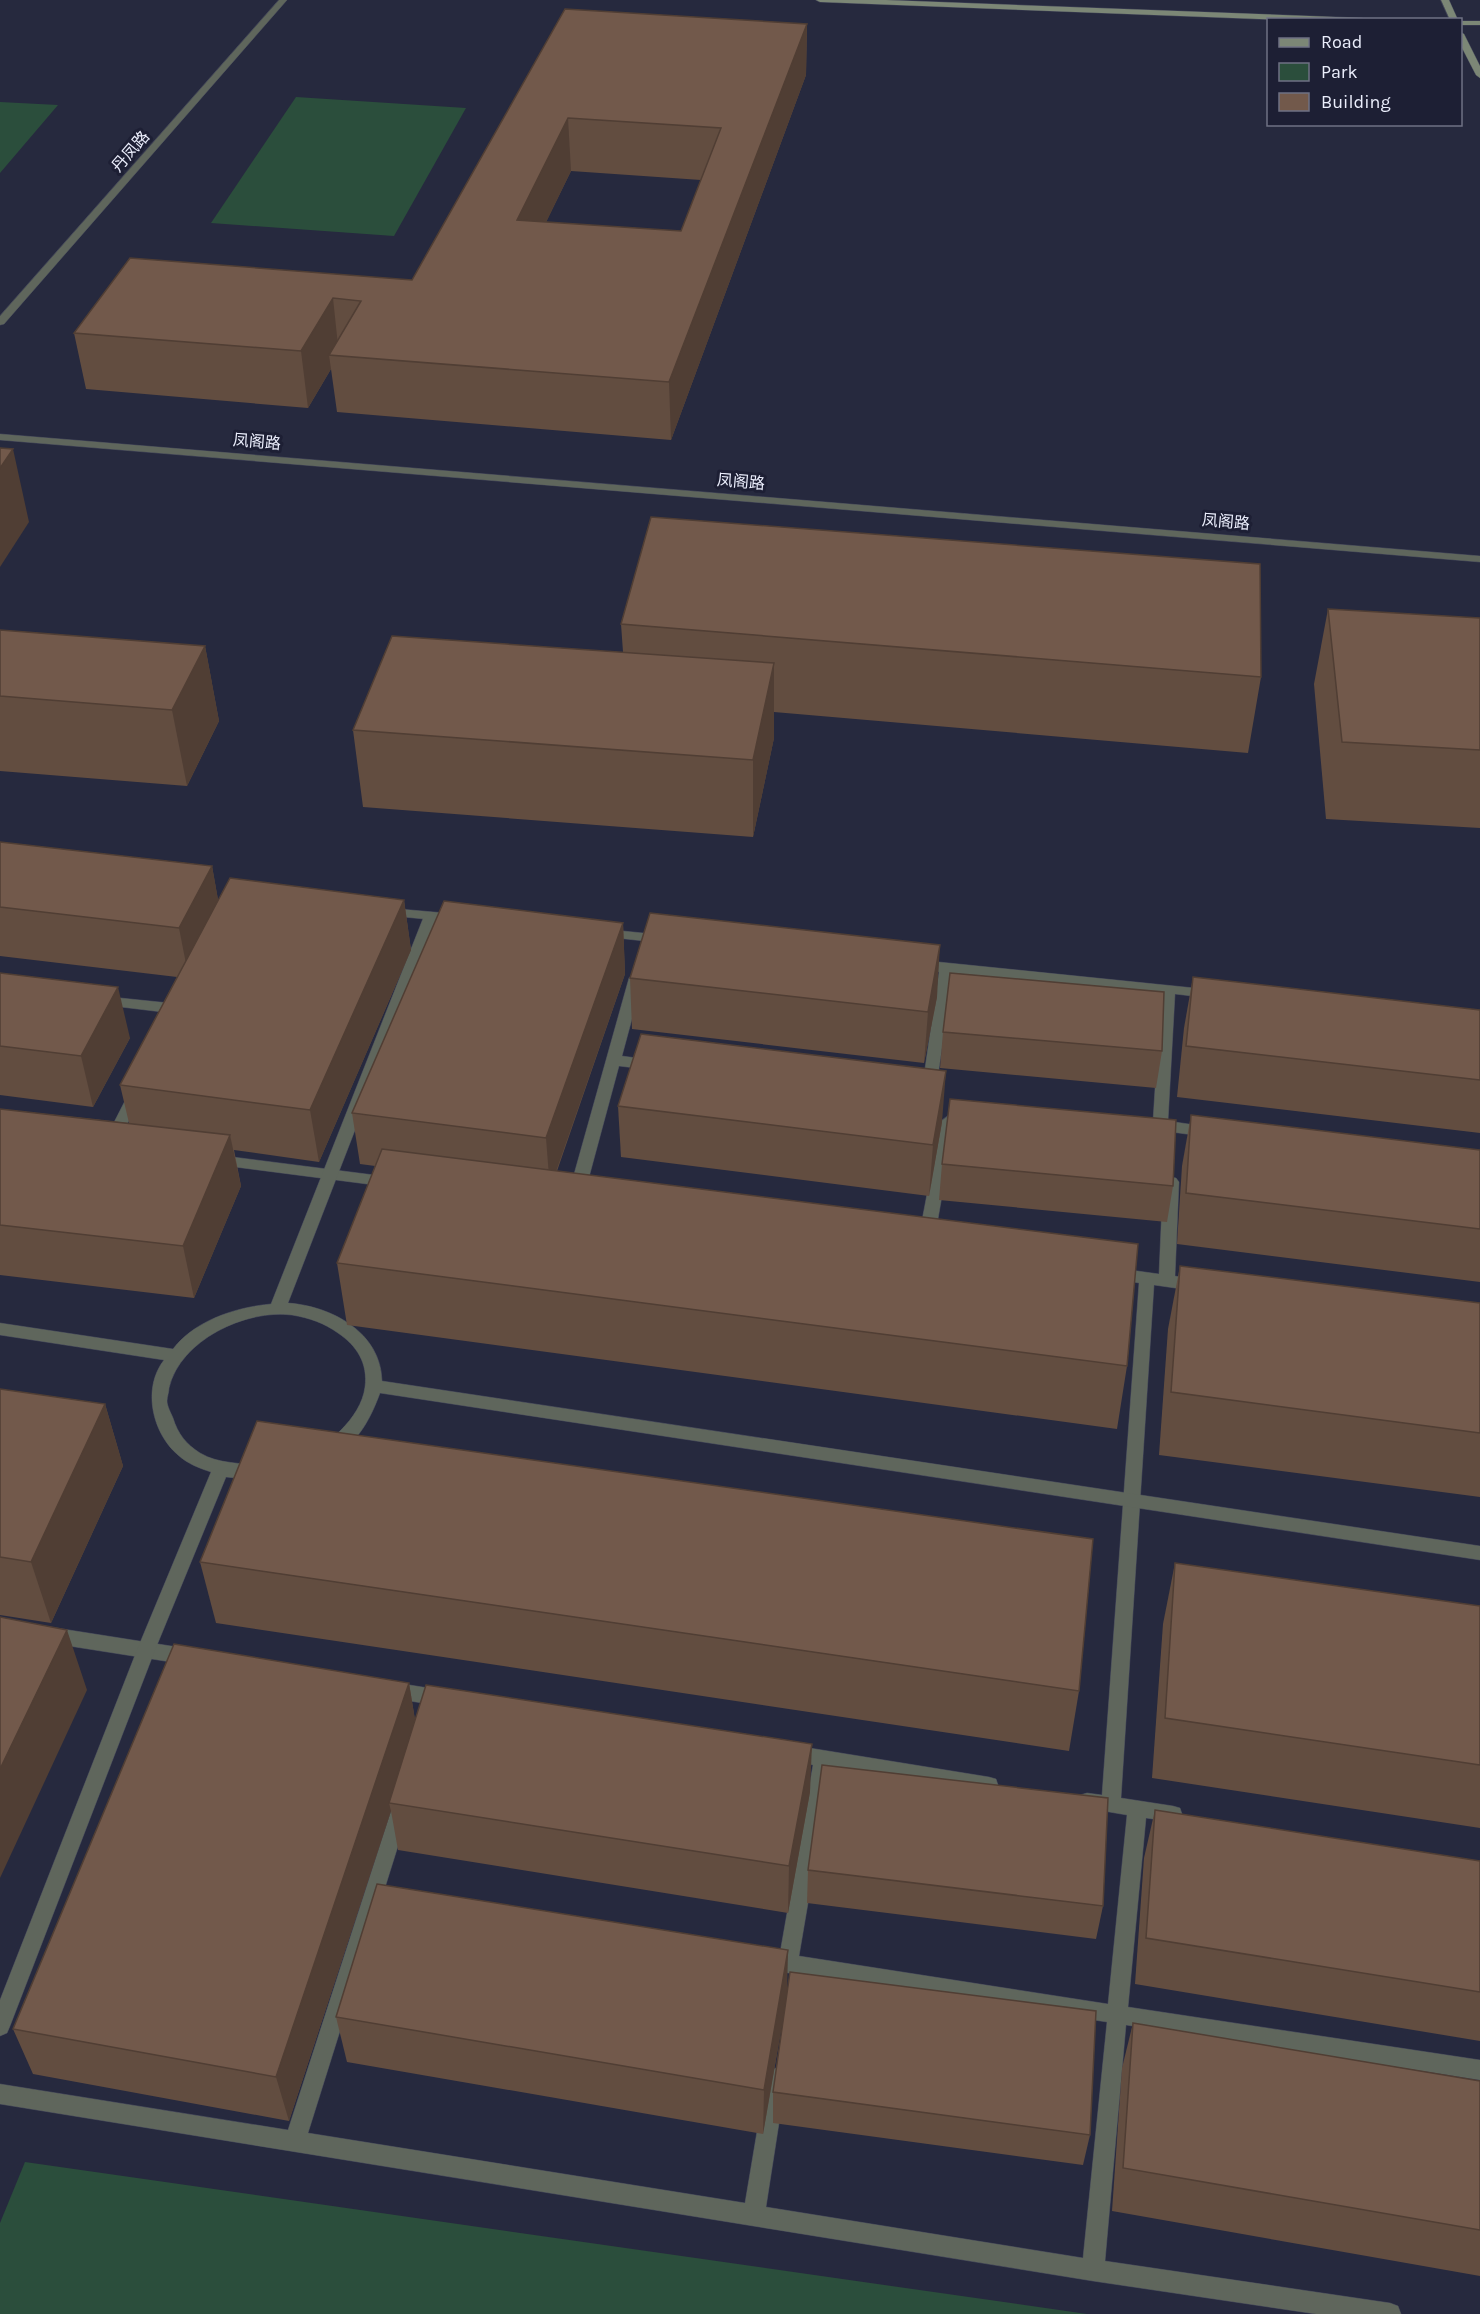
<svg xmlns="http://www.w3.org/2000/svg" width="1480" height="2314" font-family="Karla,'Noto Sans SC',sans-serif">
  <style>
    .green { fill: #2b4e3c }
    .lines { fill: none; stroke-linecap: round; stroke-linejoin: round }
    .service-casing { stroke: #424559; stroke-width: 1 }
    .minor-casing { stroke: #424559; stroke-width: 1 }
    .tertiary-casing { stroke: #424559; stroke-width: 1 }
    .secondary-casing { stroke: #424559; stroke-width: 1 }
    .service { fill: #5f665c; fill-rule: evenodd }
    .minor { fill: #5f665c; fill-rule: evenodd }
    .tertiary { fill: #5f665c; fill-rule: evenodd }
    .secondary { fill: #7c8776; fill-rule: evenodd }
    .wall { fill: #624d40; fill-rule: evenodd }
    .shaded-wall { fill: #503e34 }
    .building { fill: #72594b; stroke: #503e34; stroke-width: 1.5; fill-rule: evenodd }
    .labels { text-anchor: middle; stroke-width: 6; stroke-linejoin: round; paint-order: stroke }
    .far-street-label { font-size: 16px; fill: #ebeefc; stroke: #1d1f34 }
  </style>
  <rect width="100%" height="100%" fill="#26293e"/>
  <g class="green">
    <polygon points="296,97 466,108 394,236 211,223"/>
    <polygon points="0,102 58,105 0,173"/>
    <polygon points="25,2162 1087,2314 0,2314 0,2223"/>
  </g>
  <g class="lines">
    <g class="service-casing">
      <g id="service">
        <polygon points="388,908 445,913 452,917 445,921 383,915 381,912"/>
        <polygon points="603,929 663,935 670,939 663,943 598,936 596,933"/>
        <polygon points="919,960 1214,990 1216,993 1209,998 1175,994 1168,1121 1209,1127 1216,1132 1209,1137 1156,1130 1149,1125 1153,1121 1161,993 953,973 936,1089 929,1094 924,1093 922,1089 939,972 914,968 912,965 914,962"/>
        <polygon points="636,973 643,978 622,1056 652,1060 659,1065 652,1070 619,1066 585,1192 582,1196 572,1196 569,1192 629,978"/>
        <polygon points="101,996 179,1004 186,1009 179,1014 96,1004 94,1001 96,998"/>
        <polygon points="135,1090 142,1095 117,1144 112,1145 107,1144 105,1140 130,1091"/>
        <polygon points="948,1116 955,1121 935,1236 932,1240 922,1240 919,1236 941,1121"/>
        <polygon points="217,1155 390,1177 395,1178 398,1182 395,1186 390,1187 212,1164 209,1160 212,1156"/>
        <polygon points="1171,1177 1176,1178 1179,1182 1175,1276 1202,1281 1204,1285 1202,1289 1196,1291 1154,1285 1121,1798 1173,1806 1180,1808 1182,1814 1180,1820 1173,1822 1146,1818 1128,2007 1480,2060 1480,2080 1126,2025 1105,2261 1390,2303 1398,2306 1401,2314 1316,2314 1093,2281 0,2104 0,2084 288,2130 391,1811 393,1805 400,1803 407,1805 409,1811 308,2133 745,2203 766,2078 769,2071 776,2068 783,2071 786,2078 766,2207 1083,2258 1107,2022 769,1970 762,1968 759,1961 762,1954 769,1952 780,1953 813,1765 784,1759 782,1753 784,1747 791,1745 989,1777 996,1779 998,1785 996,1791 989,1793 831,1768 799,1956 1108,2004 1127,1815 1080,1807 1078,1801 1080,1795 1087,1793 1102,1795 1139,1283 1110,1278 1108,1274 1110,1270 1116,1268 1159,1274 1163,1182 1166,1178"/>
        <polygon points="50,1627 190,1649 196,1652 199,1657 196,1662 190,1665 50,1643 44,1640 41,1635 44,1630"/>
        <polygon points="391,1682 441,1690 447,1692 450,1698 447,1704 441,1706 391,1698 385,1696 382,1690 385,1684"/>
      </g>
    </g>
    <g class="minor-casing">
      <g id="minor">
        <polygon points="0,434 1480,556 1480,562 0,440"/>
        <path d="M431,912L438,916L288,1303C331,1306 381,1332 382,1381L1480,1546V1560L380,1393C372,1415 358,1445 334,1453L328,1451L326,1446C329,1439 336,1435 341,1430C353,1418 363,1403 365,1387C368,1363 357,1346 338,1333C324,1323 310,1318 292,1315C246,1309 180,1340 169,1388C169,1392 167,1397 167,1401C167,1406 171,1413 173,1418C178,1434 186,1444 200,1453C220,1465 240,1461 261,1468L263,1473L261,1478L255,1480L226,1477L155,1650L10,2026L7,2033L0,2036V2000L137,1650L211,1472C199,1468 188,1464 178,1455C152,1433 142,1388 164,1360L0,1335V1323L173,1349C195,1320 237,1307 271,1304L424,916Z"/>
      </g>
    </g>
    <g class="tertiary-casing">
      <polygon id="tertiary" points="279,0 287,0 4,324 0,325 0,316"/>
    </g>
    <g class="secondary-casing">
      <g id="secondary">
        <polygon points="816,0 886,0 1362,18 1366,20 1282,20 820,2"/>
        <polygon points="1441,0 1449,0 1458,20 1450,20"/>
        <rect x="1460" y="21" width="20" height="4"/>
        <polygon points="1460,32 1464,34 1480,66 1480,78 1476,75 1460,44"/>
      </g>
    </g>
    <use href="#service" class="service"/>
    <use href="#minor" class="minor"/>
    <use href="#tertiary" class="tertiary"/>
    <use href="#secondary" class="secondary"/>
  </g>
  <g class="wall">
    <path d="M565,9L807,24L806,75L671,440L337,412L331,369L308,408L86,389L74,333L412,280ZM571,171L701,180L681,231L546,222Z"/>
    <polygon points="1328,609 1480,618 1480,828 1326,819 1314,684"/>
    <polygon points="621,624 1261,677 1248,753 774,712 774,738 753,837 363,807 353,730 623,652"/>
    <polygon points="0,630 205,646 219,721 187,786 0,771"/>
    <polygon points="0,842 212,866 218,900 404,900 411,950 319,1162 234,1150 241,1186 194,1298 0,1275 0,1109 129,1123 120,1085 177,977 0,956"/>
    <polygon points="623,923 625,974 557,1171 1127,1366 1117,1429 347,1325 337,1263 375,1166 360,1164 352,1113"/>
    <polygon points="0,973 130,1038 93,1107 0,1095"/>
    <polygon points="1193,977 1480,1010 1480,1133 1177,1097 1184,1028"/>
    <polygon points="630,978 937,997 924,1063 632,1029"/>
    <polygon points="943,1032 1162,1051 1156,1088 940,1068"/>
    <polygon points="618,1106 942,1122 929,1196 621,1157"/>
    <polygon points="1191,1115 1480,1150 1480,1282 1177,1244 1182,1166"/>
    <polygon points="942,1164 1173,1186 1167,1222 939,1200"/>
    <polygon points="1180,1266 1480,1303 1480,1497 1159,1455 1168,1329"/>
    <polygon points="0,1389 105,1404 123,1466 51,1623 0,1615"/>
    <polygon points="200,1562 1079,1691 1069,1751 216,1623"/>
    <polygon points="1175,1563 1480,1606 1480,1828 1152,1778 1163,1624"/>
    <polygon points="409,1683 415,1720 810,1792 788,1913 398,1850 391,1811 289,2121 33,2074 13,2029"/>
    <polygon points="1155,1810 1480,1861 1480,2041 1135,1984 1144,1858"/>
    <polygon points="808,1870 1103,1906 1096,1939 807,1903"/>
    <polygon points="787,1996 763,2134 347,2062 336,2017"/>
    <polygon points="1133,2023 1480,2081 1480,2276 1112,2211 1122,2068"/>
    <polygon points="773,2092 1090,2135 1083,2165 773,2123"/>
  </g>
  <g class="shaded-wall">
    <polygon points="807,24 806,75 671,440 669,382"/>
    <polygon points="568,118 571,171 521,274 517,220"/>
    <polygon points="333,298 339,355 329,355 331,369 308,408 301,351"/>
    <polygon points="13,449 29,522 0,567 0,468"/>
    <polygon points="205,646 219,721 187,786 172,710"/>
    <polygon points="774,663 774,738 753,837 753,760"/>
    <polygon points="212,866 221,916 189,979 179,928"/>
    <polygon points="404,900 411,950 319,1162 310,1110"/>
    <polygon points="623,923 625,974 550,1189 546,1138"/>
    <polygon points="940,945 937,997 924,1063 928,1012"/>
    <polygon points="118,987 130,1038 93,1107 81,1056"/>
    <polygon points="946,1071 942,1122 929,1196 933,1145"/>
    <polygon points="230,1135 241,1186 194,1298 183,1246"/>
    <polygon points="105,1404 123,1466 51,1623 31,1562"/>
    <polygon points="67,1630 87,1690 0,1878 0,1769"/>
    <polygon points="409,1683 417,1732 389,1803 391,1811 289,2121 276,2077"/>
    <polygon points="812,1744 810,1792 788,1913 789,1866"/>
    <polygon points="788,1950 787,1996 763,2134 764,2090"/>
  </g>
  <g class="building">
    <path d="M565,9L807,24L669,382L329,355L361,301L333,298L301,351L74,333L130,258L412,280ZM568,118L721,128L681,231L517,220Z"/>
    <polygon points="0,448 13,449 0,468"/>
    <polygon points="651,517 1260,564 1261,677 621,624"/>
    <polygon points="1328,609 1480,618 1480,750 1342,742"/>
    <polygon points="0,630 205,646 172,710 0,696"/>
    <polygon points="392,636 774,663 753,760 353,730"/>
    <polygon points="0,842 212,866 179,928 0,907"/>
    <polygon points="230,878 404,900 310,1110 120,1085"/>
    <polygon points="444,901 623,923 546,1138 352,1113"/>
    <polygon points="650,913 940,945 928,1012 630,978"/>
    <polygon points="0,973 118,987 81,1056 0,1046"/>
    <polygon points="950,973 1164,992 1162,1051 943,1032"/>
    <polygon points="1193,977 1480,1010 1480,1080 1186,1046"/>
    <polygon points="641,1034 946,1071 933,1145 618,1106"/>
    <polygon points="950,1099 1176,1120 1173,1186 942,1164"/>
    <polygon points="0,1109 230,1135 183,1246 0,1225"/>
    <polygon points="1191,1115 1480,1150 1480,1229 1186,1193"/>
    <polygon points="382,1149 1138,1244 1127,1366 337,1263"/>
    <polygon points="1180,1266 1480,1303 1480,1433 1171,1392"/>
    <polygon points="0,1389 105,1404 31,1562 0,1557"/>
    <polygon points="257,1421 1093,1539 1079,1691 200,1562"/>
    <polygon points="1175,1563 1480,1606 1480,1765 1165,1718"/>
    <polygon points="0,1617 67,1630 0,1769"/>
    <polygon points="174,1644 409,1683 276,2077 13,2029"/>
    <polygon points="426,1685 812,1744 789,1866 389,1803"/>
    <polygon points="822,1765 1108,1798 1103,1906 808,1870"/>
    <polygon points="1155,1810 1480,1861 1480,1992 1146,1938"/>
    <polygon points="377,1884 788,1950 764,2090 336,2017"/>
    <polygon points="790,1972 1096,2011 1090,2135 773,2092"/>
    <polygon points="1133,2023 1480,2081 1480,2230 1123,2168"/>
  </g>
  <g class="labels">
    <g class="far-street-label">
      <text transform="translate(130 151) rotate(-49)" y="6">丹凤路</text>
      <text transform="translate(257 441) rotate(5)" y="6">凤阁路</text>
      <text transform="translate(741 481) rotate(5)" y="6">凤阁路</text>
      <text transform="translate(1226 521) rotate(5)" y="6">凤阁路</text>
    </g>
  </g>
  <rect x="1267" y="18" width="195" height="108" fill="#1d1f34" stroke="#6f7284" stroke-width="1.5"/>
  <rect x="1279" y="38" width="30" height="9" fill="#7c8776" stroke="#6f7284" stroke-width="1.5"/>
  <text x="1321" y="48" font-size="18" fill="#ebeefc">Road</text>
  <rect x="1279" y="63" width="30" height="18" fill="#2b4e3c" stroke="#6f7284" stroke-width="1.5"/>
  <text x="1321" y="78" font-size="18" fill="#ebeefc">Park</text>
  <rect x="1279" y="93" width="30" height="18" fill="#72594b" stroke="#6f7284" stroke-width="1.5"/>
  <text x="1321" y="108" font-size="18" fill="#ebeefc">Building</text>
</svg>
